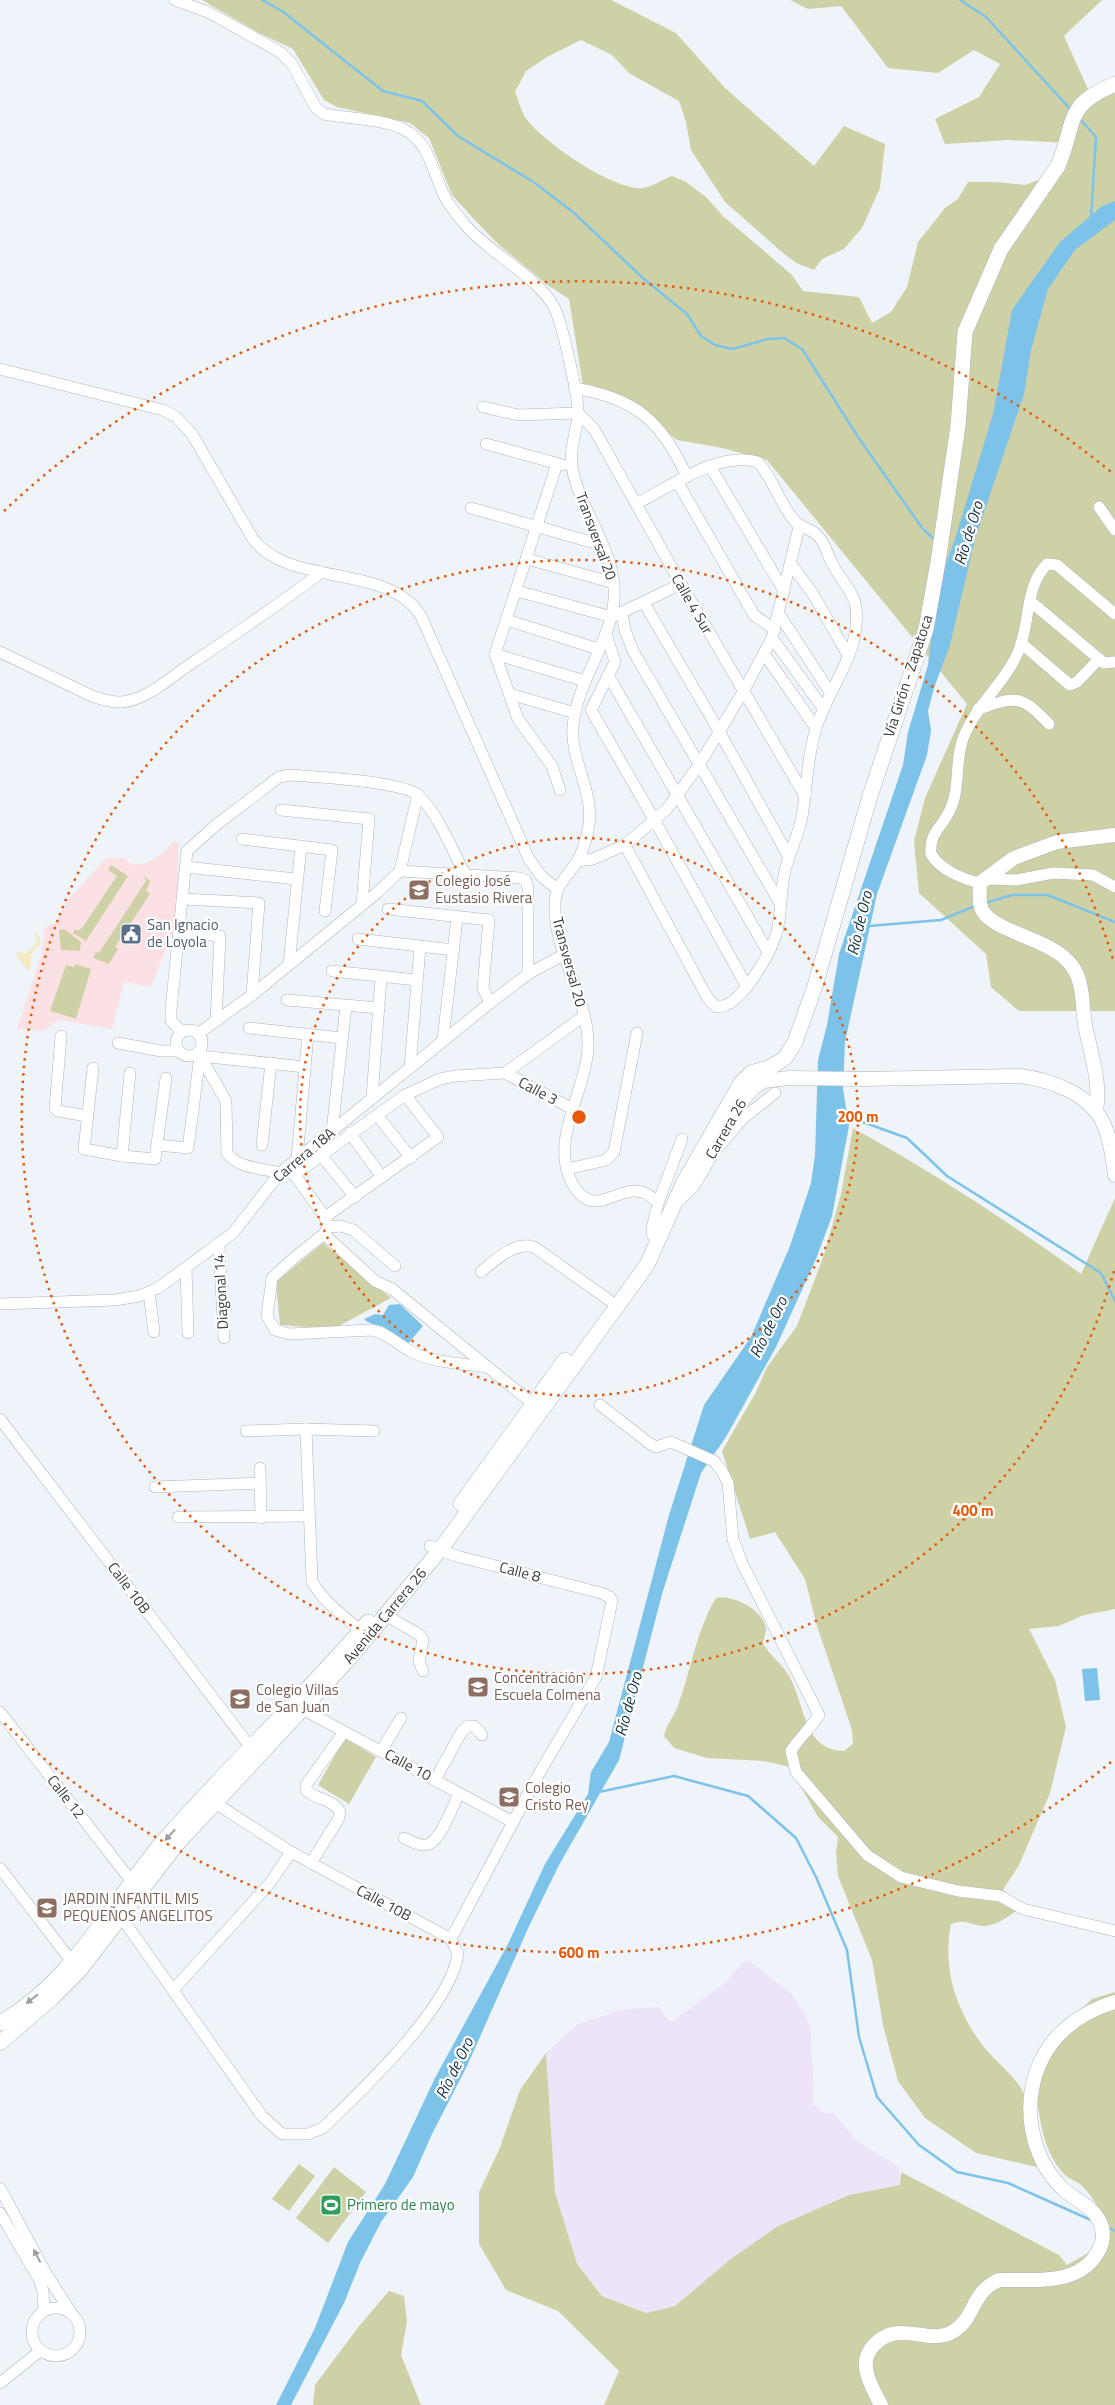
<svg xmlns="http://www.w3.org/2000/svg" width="1115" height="2405" font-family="'Titillium Web',sans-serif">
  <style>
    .industrial { fill: #eee4f9 }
    .education { fill: #fce1e4 }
    .green { fill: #ced1a5 }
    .sand { fill: #f3e9c4 }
    .water { fill: #7dc3e9 }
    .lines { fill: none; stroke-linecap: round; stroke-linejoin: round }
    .stream { stroke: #7dc3e9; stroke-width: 2.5 }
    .minor-casing { stroke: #afb4ba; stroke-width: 12 }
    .tertiary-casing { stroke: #afb4ba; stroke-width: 15 }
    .secondary-casing { stroke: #afb4ba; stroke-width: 16 }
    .minor { stroke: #fff; stroke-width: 11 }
    .tertiary { stroke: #fff; stroke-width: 14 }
    .secondary { stroke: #fff; stroke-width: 15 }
    .oneway { fill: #9d9ea0 }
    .ring { fill: none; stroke: #e8590c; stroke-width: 2.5; stroke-dasharray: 2.5 5 }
    .labels { text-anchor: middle; stroke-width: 4.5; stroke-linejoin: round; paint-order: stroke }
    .street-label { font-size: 15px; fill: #3b3d40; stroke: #fff }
    .education-label { font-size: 15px; fill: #785e54; stroke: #fff; text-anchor: start }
    .service-label { font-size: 15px; fill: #4e5e75; stroke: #fff; text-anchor: start }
    .leisure-label { font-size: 15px; fill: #27864d; stroke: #fff; text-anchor: start }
    .water-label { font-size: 16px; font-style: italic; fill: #153545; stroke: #fff }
    .centre { fill: #e8590c; stroke: #fff; stroke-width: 2.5 }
    .ring-label { font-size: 15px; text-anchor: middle; font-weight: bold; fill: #e8590c; stroke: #fff; stroke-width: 4.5; stroke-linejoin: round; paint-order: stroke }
  </style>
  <rect width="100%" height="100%" fill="#eef4f9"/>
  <polygon class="industrial" points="748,1960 791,1993 806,2017 811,2032 814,2105 823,2113 833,2113 857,2141 899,2167 900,2185 849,2195 732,2258 675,2306 646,2313 602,2295 577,2264 555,2192 546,2053 578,2024 624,2009 659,2007 668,2020 673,2021 725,1983 742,1963"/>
  <polygon class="education" points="174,841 180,845 178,851 178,917 151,987 124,982 112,1029 58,1020 44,1031 17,1029 41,956 45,928 55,923 69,899 106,858 125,858 132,865 147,863 160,855"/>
  <g class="green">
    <path d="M202,0H611L676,33L725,88L814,166L844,126L885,144L880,188L862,228L844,249L822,259L814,270L798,264L784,254L725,202L691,150L686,122L679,101L629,73L612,55L581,40L547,57L526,71L515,92C518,99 521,110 525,117C541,141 615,192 644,188C653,186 664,179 672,176L686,182L706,197L723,216L792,275L803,291L859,297L872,323L891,312L907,287L918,242L945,208L958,199L968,182H995L1025,185L1062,171L1069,143L1009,140L945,144L935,119L979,97L1000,64L974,50L938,73L888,68L841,6L808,9L790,0H1102L1064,36L1092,98L1115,88V1011H1019L991,987L986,954L919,893L914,841L925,798L967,704L767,460L722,448L677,440L624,398L583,386L569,299L549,286L499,245L472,217L452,195L429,138L410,123L337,107L324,100L293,49L259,33Z"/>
    <polygon points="111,865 128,876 86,941 73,933 75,929 78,931 82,928 117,876 108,870"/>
    <polygon points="144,876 150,881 146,891 150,894 115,947 118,949 109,964 93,958 96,952 99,953 146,881"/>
    <polygon points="64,929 81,942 80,951 61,950 59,930"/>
    <polygon points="75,964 91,969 76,1019 50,1011 66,965 74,967"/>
    <path d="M853,1128C932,1172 1008,1221 1081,1274L1115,1198V1609L1084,1615L1059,1626L1029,1629L1055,1680L1066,1727L1050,1793L1019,1865L1003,1890L1022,1907C1011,1914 996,1927 982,1926C967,1924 967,1919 951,1924C942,1969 956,2010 983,2046C997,2063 1015,2076 1025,2095C1032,2108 1034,2151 1037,2167L976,2153L925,2118L898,2081L883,2025L872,1960L838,1876L836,1853L838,1837L818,1817L790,1767L764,1761L707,1758L674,1748L664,1736C666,1725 673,1718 677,1708C691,1672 696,1630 716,1598C734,1595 762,1609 766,1628C766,1633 764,1638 763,1643C769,1655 780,1662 787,1673C806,1701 801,1750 844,1751L853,1744L852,1730L817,1626L805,1579L775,1532L750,1539L722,1451L756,1392L767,1367L797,1326L824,1255L841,1194Z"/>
    <polygon points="323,1243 391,1298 333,1329 280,1325 276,1282"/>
    <polygon points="345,1738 376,1757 349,1804 318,1785"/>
    <path d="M1115,1992V2405H604L619,2371L558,2311L506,2290L479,2244V2192L499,2150L520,2090L546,2053L555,2192L577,2264L602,2296L646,2313L675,2306L732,2258L778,2226L849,2195L900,2185L901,2172L1059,2255L1067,2265L1095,2249L1107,2224C1099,2209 1093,2196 1081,2185C1076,2181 1069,2179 1065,2175C1038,2148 1039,2103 1033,2069L1060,2029L1092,1999Z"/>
    <polygon points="299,2164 315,2176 289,2211 272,2199"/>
    <polygon points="334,2167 366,2192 328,2243 296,2218"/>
    <polygon points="389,2291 404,2296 407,2321 401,2355 421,2405 313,2405 315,2385 360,2325"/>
  </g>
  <polygon class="sand" points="34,933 39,935 41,942 31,954 31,966 28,971 16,955 17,952 27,953 37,942"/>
  <g class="water">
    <polygon points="1115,201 1115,220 1075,250 1048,289 1031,350 1024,394 975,539 950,645 934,688 928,711 931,731 927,755 877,894 845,1042 843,1089 849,1126 832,1216 816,1259 776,1347 726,1437 701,1473 662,1594 619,1760 559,1865 530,1924 467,2066 432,2134 413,2177 381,2222 360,2263 345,2301 291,2405 276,2405 315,2328 348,2242 385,2184 435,2078 508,1944 545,1864 588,1794 591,1772 609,1742 669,1515 704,1405 751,1337 790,1246 811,1183 815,1155 818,1060 827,1025 839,954 903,765 908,732 928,665 938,584 955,539 993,414 1012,310 1060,242 1102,206"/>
    <path d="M400,1304L423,1326L407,1345C397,1341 394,1336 387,1329C380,1324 371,1326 364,1319L375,1314L383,1315L389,1305Z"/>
    <polygon points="1097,1668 1100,1700 1085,1701 1082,1669"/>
  </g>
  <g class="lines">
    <g class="stream">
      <polyline points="262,0 282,11 383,91 422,101 458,136 535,183 574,213 644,279 687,314 701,336 715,345 732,349 768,339 784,338 802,349 860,440 923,529 936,541"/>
      <polyline points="960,0 986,17 1072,111"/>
      <polyline points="1079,118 1096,137 1091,218"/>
      <polyline points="985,903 1012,895 1048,895 1115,922"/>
      <polyline points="869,926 941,920 975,906"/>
      <polyline points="846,1116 907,1138 947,1176 1101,1273 1115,1301"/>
      <polyline points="599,1792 674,1776 748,1796 796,1838 816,1877 847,1950 859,2037 877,2097 919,2145 957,2172 1008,2183 1093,2221"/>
      <polyline points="1107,2227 1115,2231"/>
    </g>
    <g class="minor-casing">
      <g id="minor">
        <path d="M175,0L208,12L280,52L292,64L316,108L324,114C349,119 379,118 403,129C431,142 433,176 447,201C453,210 460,219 467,227C491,254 541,279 555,309C562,324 579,397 578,414C577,431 569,448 572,467C580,512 618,552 614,600C610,644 577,681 573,726C570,760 594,791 589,825C587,837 583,852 576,863C567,877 555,886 555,903C553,953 589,997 588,1046C587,1089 549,1140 572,1183C598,1230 626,1166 658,1203"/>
        <path d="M0,369L163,410L175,416L192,434L253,539C288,587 389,563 421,616L529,859L541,876L557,889"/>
        <path d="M574,388C635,398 662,421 687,477"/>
        <polyline points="483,407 518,415 578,413"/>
        <polyline points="578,413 594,429 681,584 805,796"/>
        <polyline points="486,444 563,465"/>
        <polyline points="557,464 495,654 518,719 552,766 560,790"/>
        <polyline points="710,466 784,591"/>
        <polyline points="678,483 754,615 775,630"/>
        <polyline points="1099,507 1115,530"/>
        <polyline points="471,508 602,545"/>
        <polyline points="527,559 614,583"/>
        <polyline points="791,564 813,594 849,657"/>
        <polyline points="517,591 612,617 681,584"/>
        <polyline points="1030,601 1104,663 1115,662"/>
        <polyline points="644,603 719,731 789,857"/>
        <polyline points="622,613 625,630 633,651 780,903"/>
        <polyline points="779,614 830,692"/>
        <polyline points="507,620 598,649"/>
        <polyline points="606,634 615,662 591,710 655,821 747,987"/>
        <polyline points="772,638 823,708"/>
        <polyline points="1021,643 1070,685 1077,682 1099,659"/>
        <path d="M0,652L92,696C101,699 111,703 122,702C146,700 170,678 189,665C234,635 278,605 322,572"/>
        <polyline points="495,654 585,681"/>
        <polyline points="765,655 816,728"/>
        <polyline points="608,675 768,952"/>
        <polyline points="510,694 575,713"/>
        <path d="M978,709C1017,697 1019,693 1049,724"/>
        <polyline points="281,810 369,819 362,904"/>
        <polyline points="242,839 332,850 325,911"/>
        <path d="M625,845L707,997L716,1007C740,1009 769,955 776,935C782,915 780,892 785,871C789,853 798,836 802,817C807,788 807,756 816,728C829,687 861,653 856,608C854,592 840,579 833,565C827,555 826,543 817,535C809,527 800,529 793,519C779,501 773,479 758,462C719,450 670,487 636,504"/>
        <polyline points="577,861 593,859 625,845 667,809 699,765 743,692 772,638 799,527"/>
        <polyline points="186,867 296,879"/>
        <polyline points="400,871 520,878 526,881 528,888 528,974"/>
        <polyline points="987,879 1016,880 1053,873 1093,875 1115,887"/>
        <path d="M980,883C963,879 940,870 931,854C929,832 942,828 950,810C961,787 954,760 964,736C977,704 1006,682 1019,650C1030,623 1025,586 1047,564L1057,565L1115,614"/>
        <polyline points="183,899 259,903 252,995"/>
        <polyline points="388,909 489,920 483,988 490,1003"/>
        <polyline points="180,932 220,936 216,1021"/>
        <polyline points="358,939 454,950"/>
        <polyline points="289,964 301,846"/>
        <polyline points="332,971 417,980"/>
        <polyline points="287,1000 379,1008"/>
        <polyline points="249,1028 342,1038"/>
        <circle cx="189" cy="1043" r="13"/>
        <path d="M181,1032L171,1020V1009L187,851L216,825L279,777L291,775C316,777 404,781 419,796C439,815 453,852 466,876"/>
        <polyline points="199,1033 252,995 378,892 400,871 418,794"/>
        <polyline points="61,1036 55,1108 58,1111 87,1116"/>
        <polyline points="443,1039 457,918"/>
        <polyline points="118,1043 161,1051 178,1051"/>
        <path d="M199,1054L226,1101L227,1153C239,1169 262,1168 280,1173"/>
        <polyline points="93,1068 84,1149 122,1156 155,1159 166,1078"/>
        <polyline points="410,1068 420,947"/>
        <polyline points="505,1073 571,1108"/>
        <polyline points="372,1098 381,977"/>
        <polyline points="377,1115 411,1158"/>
        <polyline points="332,1131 346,1006"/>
        <polyline points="350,1133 382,1177"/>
        <polyline points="158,1145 188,1148 200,1056 305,1067"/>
        <polyline points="262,1145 271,1063"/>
        <polyline points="719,1147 742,1119 775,1093"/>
        <polyline points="321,1155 355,1197"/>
        <polyline points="122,1156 130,1073"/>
        <polyline points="297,1159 308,1034"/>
        <path d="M288,1166L325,1217L328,1227L324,1234L295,1257L272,1278L267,1316L275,1330L289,1334L372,1330C388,1333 398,1345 412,1352C434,1363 464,1364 488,1367"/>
        <polyline points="568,1169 606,1160 614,1152 637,1033"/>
        <polyline points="294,1175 405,1095 440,1079 455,1076 505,1073 584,1016"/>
        <polyline points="325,1217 438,1137 405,1095"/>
        <polyline points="328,1227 341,1226 353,1230 395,1266"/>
        <polyline points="324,1234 375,1281 392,1289 533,1404"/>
        <polyline points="657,1240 652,1234 652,1229 658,1203 682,1139"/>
        <polyline points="219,1245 224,1338"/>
        <polyline points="186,1268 188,1333"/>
        <path d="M481,1272C495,1260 515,1241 534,1247L609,1300"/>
        <polyline points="149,1292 154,1332"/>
        <polyline points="0,1304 115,1300 139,1296 158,1288 233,1233 280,1173 490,1003 528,974 565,954"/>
        <path d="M600,1405L649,1443L656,1447L671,1442L714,1461L722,1471L728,1483L733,1539L742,1563L819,1715C811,1728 799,1738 791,1751L796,1772L867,1855L901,1877L958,1891L1000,1896L1023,1909L1115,1931"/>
        <polyline points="0,1419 255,1753"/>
        <path d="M306,1429L312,1581C323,1602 343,1615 361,1631"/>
        <polyline points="246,1431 306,1429 374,1431"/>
        <polyline points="260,1468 261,1518"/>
        <polyline points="155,1487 260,1483"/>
        <polyline points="178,1517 309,1516"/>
        <polyline points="430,1546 456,1556 601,1593 610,1597 612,1601 596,1677 537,1777 451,1939"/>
        <polyline points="387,1616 420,1635 423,1640 419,1661 423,1671"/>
        <polyline points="302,1709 513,1822"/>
        <polyline points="0,1712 132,1882"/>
        <polyline points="381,1751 401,1718"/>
        <polyline points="435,1780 462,1731 468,1726 474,1726 482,1735"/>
        <polyline points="215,1803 291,1852 451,1939"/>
        <path d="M404,1838C411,1841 418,1846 426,1845C440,1843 453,1806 459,1793"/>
        <path d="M311,1863L338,1820L340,1812C334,1799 315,1800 306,1790V1785L344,1732"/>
        <polyline points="0,1868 72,1962"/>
        <path d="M121,1917L262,2116L282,2134H308L323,2128C362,2090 450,2008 458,1954L451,1939"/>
        <polyline points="174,1989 270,1883 291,1852"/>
        <polyline points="0,2188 47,2275 70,2311"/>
        <polyline points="0,2213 39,2279 43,2291 44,2310"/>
        <circle cx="56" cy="2332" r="24"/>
        <polyline points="0,2383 40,2351"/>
      </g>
    </g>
    <g class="tertiary-casing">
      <g id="tertiary">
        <path d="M1096,1111C1101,1081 1091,1055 1085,1025C1082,1006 1084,982 1072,966C1054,939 994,933 982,910C978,902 980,892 980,883L1014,858L1057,842L1115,835"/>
        <path d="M677,1200L691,1187L699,1175L739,1104L754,1087L764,1081L789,1078L863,1079L1020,1076C1051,1080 1091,1094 1104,1125C1111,1140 1113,1159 1115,1175"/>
        <path d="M881,2405C872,2387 856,2363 874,2345C900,2318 928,2347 954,2331C975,2318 972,2291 999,2280C1035,2279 1082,2287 1100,2248C1104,2240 1104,2228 1099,2220C1090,2204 1074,2200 1062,2188C1030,2156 1022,2106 1039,2065C1053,2032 1082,2012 1115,2002"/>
      </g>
    </g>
    <g class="secondary-casing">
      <g id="secondary">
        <polyline points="461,1504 565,1360"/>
        <path d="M0,2023C73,1982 110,1905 161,1844C227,1767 303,1699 368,1622"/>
        <path d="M0,2043L52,1998L79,1971L176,1845L347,1661L440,1550L647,1265L684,1182L741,1083L751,1073L771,1067L785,1058L795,1042L815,986L870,796L926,629L938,562L958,426L965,332L1001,249L1058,166C1077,121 1063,106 1115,84"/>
      </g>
    </g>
    <use href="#minor" class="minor"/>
    <use href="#tertiary" class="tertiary"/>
    <use href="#secondary" class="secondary"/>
  </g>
  <defs><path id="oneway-solid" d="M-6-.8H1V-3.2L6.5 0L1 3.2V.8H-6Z" transform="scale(1.25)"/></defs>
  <g class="oneway">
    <use href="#oneway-solid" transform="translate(170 1835) rotate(133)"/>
    <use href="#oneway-solid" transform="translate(32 1999) rotate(142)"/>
    <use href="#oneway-solid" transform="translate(37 2256) rotate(-118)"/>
  </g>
  <g class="ring">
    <circle cx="579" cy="1117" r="279"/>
    <path d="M1114 1271A557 557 0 1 1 1114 963"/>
    <path d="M1111 1762A836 836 0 0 1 4 1723M4 511A836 836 0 0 1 1111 472"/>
  </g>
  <defs>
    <g id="school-square" transform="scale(1.125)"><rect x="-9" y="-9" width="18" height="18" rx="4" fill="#8d6e63" stroke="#fff"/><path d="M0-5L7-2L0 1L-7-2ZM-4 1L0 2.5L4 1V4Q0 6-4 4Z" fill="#fff"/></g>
    <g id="civic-square" transform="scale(1.125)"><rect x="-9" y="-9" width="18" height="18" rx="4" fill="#5c6f8a" stroke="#fff"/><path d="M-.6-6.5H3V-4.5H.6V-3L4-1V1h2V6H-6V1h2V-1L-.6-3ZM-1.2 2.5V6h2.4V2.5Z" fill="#fff"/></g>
    <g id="stadium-square" transform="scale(1.125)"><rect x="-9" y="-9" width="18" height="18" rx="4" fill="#2e9e5b" stroke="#fff"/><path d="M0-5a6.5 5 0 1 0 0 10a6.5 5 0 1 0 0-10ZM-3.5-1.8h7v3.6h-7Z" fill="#fff"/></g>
  </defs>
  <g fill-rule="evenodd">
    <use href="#school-square" x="419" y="890"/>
    <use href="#civic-square" x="131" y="934"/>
    <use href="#school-square" x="478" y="1687"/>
    <use href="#school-square" x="240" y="1699"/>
    <use href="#school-square" x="509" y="1797"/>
    <use href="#school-square" x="47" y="1908"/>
    <use href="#stadium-square" x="331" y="2205"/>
  </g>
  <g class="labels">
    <g class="street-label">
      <text transform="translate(596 536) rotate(70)" y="5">Transversal 20</text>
      <text transform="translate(692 604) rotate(60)" y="5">Calle 4 Sur</text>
      <text transform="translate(908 676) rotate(-72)" y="5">Vía Girón - Zapatoca</text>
      <text transform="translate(569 962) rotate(75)" y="5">Transversal 20</text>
      <text transform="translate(538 1091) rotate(28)" y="5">Calle 3</text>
      <text transform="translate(726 1129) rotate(-60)" y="5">Carrera 26</text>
      <text transform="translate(304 1155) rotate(-40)" y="5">Carrera 18A</text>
      <text transform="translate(221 1292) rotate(-93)" y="5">Diagonal 14</text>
      <text transform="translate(520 1572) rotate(14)" y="5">Calle 8</text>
      <text transform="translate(129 1588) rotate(53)" y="5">Calle 10B</text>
      <text transform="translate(385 1616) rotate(-50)" y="5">Avenida Carrera 26</text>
      <text transform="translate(408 1765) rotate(28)" y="5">Calle 10</text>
      <text transform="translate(66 1797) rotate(52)" y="5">Calle 12</text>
      <text transform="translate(384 1903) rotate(28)" y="5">Calle 10B</text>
    </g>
    <g class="education-label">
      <text x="435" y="886">Colegio José<tspan x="435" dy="17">Eustasio Rivera</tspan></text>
      <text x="494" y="1683">Concentración<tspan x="494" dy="17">Escuela Colmena</tspan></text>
      <text x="256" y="1695">Colegio Villas<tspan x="256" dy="17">de San Juan</tspan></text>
      <text x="525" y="1793">Colegio<tspan x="525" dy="17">Cristo Rey</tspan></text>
      <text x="63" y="1904">JARDIN INFANTIL MIS<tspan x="63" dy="17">PEQUEÑOS ANGELITOS</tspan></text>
    </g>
    <g class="service-label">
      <text x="147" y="930">San Ignacio<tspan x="147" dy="17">de Loyola</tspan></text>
    </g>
    <g class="leisure-label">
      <text x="347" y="2210">Primero de mayo</text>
    </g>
    <g class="water-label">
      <text transform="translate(968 533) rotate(-73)" y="6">Río de Oro</text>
      <text transform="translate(859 923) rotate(-77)" y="6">Río de Oro</text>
      <text transform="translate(768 1327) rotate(-64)" y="6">Río de Oro</text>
      <text transform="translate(628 1704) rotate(-75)" y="6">Río de Oro</text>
      <text transform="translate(454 2068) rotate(-64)" y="6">Río de Oro</text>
    </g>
  </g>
  <circle cx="579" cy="1117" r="8" class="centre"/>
  <g class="ring-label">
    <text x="858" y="1122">200 m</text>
    <text x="973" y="1516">400 m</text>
    <text x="579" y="1958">600 m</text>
  </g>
</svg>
